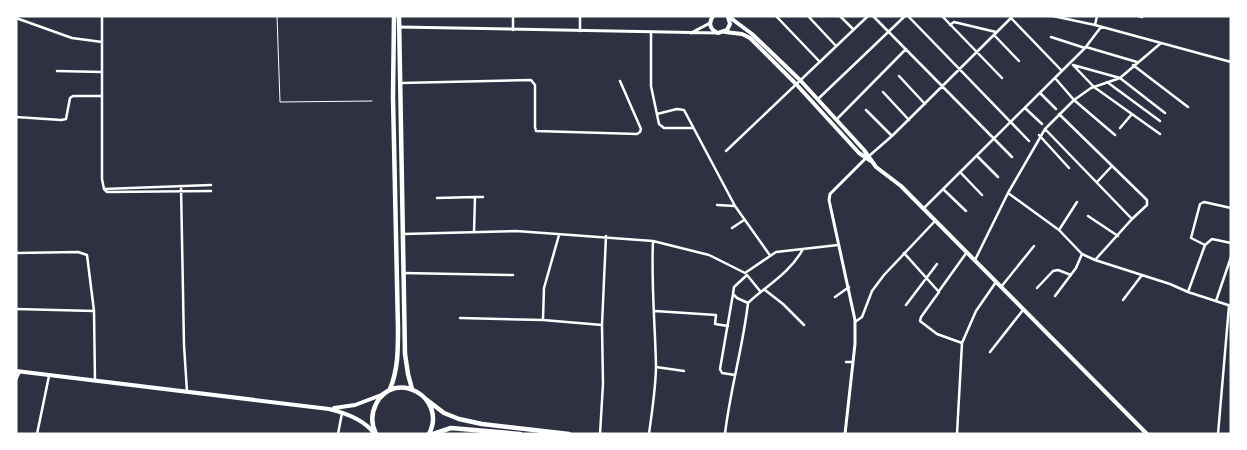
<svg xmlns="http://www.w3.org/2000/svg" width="1247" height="450" viewBox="0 0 1247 450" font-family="'Crimson Pro',serif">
<rect width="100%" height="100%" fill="#2d3142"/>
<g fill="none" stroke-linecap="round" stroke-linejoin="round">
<!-- service -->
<path stroke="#fff" stroke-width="1" d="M277 16 280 102 372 101"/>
<!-- minor -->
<path stroke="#fff" stroke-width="2.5" d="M102 16V179L104 189
M513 16V30
M580 16V31
M776 16 820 62
M808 16 836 46
M840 16 853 29
M873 16 1012 157
M908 16 1029 141
M942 16 1002 78
M1053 16 1095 25 1231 62
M1139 16 1142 17
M16 18 72 38 102 42
M1011 18 1062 71
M950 25 954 22 996 32
M1095 25 1097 16
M651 32V86L659 124 664 128H693
M994 35 1019 61
M1051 37 1085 48
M1086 47 1137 62
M1073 65 1094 87 1160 134
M1073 65 1120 78 1165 113
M1133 65 1188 107
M57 71 102 72
M899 76 925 104
M1055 78 1074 100 1115 135
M1107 82 1160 121
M401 83 531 80 535 85V127L536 131 637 134 640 132 641 129 620 81
M883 92 909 120
M1040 93 1056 109
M818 99 905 16
M1025 108 1042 124
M866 110 892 136
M657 114 677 109 684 110 735 206 769 254
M16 117 61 120 66 119 70 98 73 96H102
M837 119 906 49
M1120 128 1132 114
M1045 129 1132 219
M1039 135 1069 168
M726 151 868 16
M869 156 892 136 1013 16
M977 156 998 177
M960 172 982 195
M1097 182 1111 167
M181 186 184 345 187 392
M104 189 107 192 211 191
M104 189 211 185
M943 189 966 211
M1008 193 1059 230 1082 254 1095 260 1132 219 1147 205V200L1059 114
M475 197H483
M437 198 475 197 474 232
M717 205 735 206
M923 209 1085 48 1101 27
M1088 216 1118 236
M732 228 744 220
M1059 230 1077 202
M403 234 516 231 653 241 709 255 745 273 776 252 838 245
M1205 245 1191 238 1200 204 1204 202 1231 208
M1205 245 1212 239 1231 243
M16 253 78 252 87 255 94 311 95 381
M904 253 939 292 921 317 920 321 937 334 962 343
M975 260 1008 193 1045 129 1074 100 1091 88 1120 78 1161 43
M1095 260 1170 284 1188 292 1231 306
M403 273 513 275
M747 275 734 287 733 294 737 298 748 303
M747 275 760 291
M1001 287 1034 246
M1037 288 1053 271 1058 270 1071 275
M765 290 783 304 804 325
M939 291 967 252
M1188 292 1205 245
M733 294 720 369 722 373 735 375
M1055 296 1076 268 1082 254
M835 297 849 287
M1123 300 1142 275
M1216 301 1231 257
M906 305 937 264
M16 309 94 311
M655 311 716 315 715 324 728 326
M460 318 543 320 602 325
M543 319 544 288 559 235
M855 322 862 317 872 291 884 275 935 221
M990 352 1023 310
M846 362H853
M656 367 684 371
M16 380 20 371
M37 434 49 376
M338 434 342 413
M600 434 603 384 602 325 606 236
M649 434C652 411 656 387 656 365 655 323 651 282 653 241
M725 434C730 390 743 347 748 303 766 286 790 273 803 249
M957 434 962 343 976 311 996 282
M1218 434 1229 306"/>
<!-- tertiary -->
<path stroke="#fff" stroke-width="3" d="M399 27 718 33
M691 33 710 23
M845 434 855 344V320L829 200 830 194 868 156"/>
<!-- secondary -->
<path stroke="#fff" stroke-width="4" d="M713 16C708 23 710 30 718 33L727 30 730 24 728 17
M728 16 752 34 800 80 864 150 876 167 901 186 1147 434
M725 32 742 34 750 38 796 84 859 153 871 161"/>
<!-- primary -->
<path stroke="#fff" stroke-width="4" d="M16 371 329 409C346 413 363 419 374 433
M334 408 355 405 384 394"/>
<!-- trunk -->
<path stroke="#fff" stroke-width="4.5" d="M399 16 405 354 408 374 412 389
M390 389C398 370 398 350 398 329L393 97 394 16
M427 400 444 413 459 419 482 424 569 434
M376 434C371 424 371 414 376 404 394 368 448 397 429 434
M433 434 451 428 520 434"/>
</g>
<!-- border -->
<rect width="1247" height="450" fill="none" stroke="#ffffff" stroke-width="35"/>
</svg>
